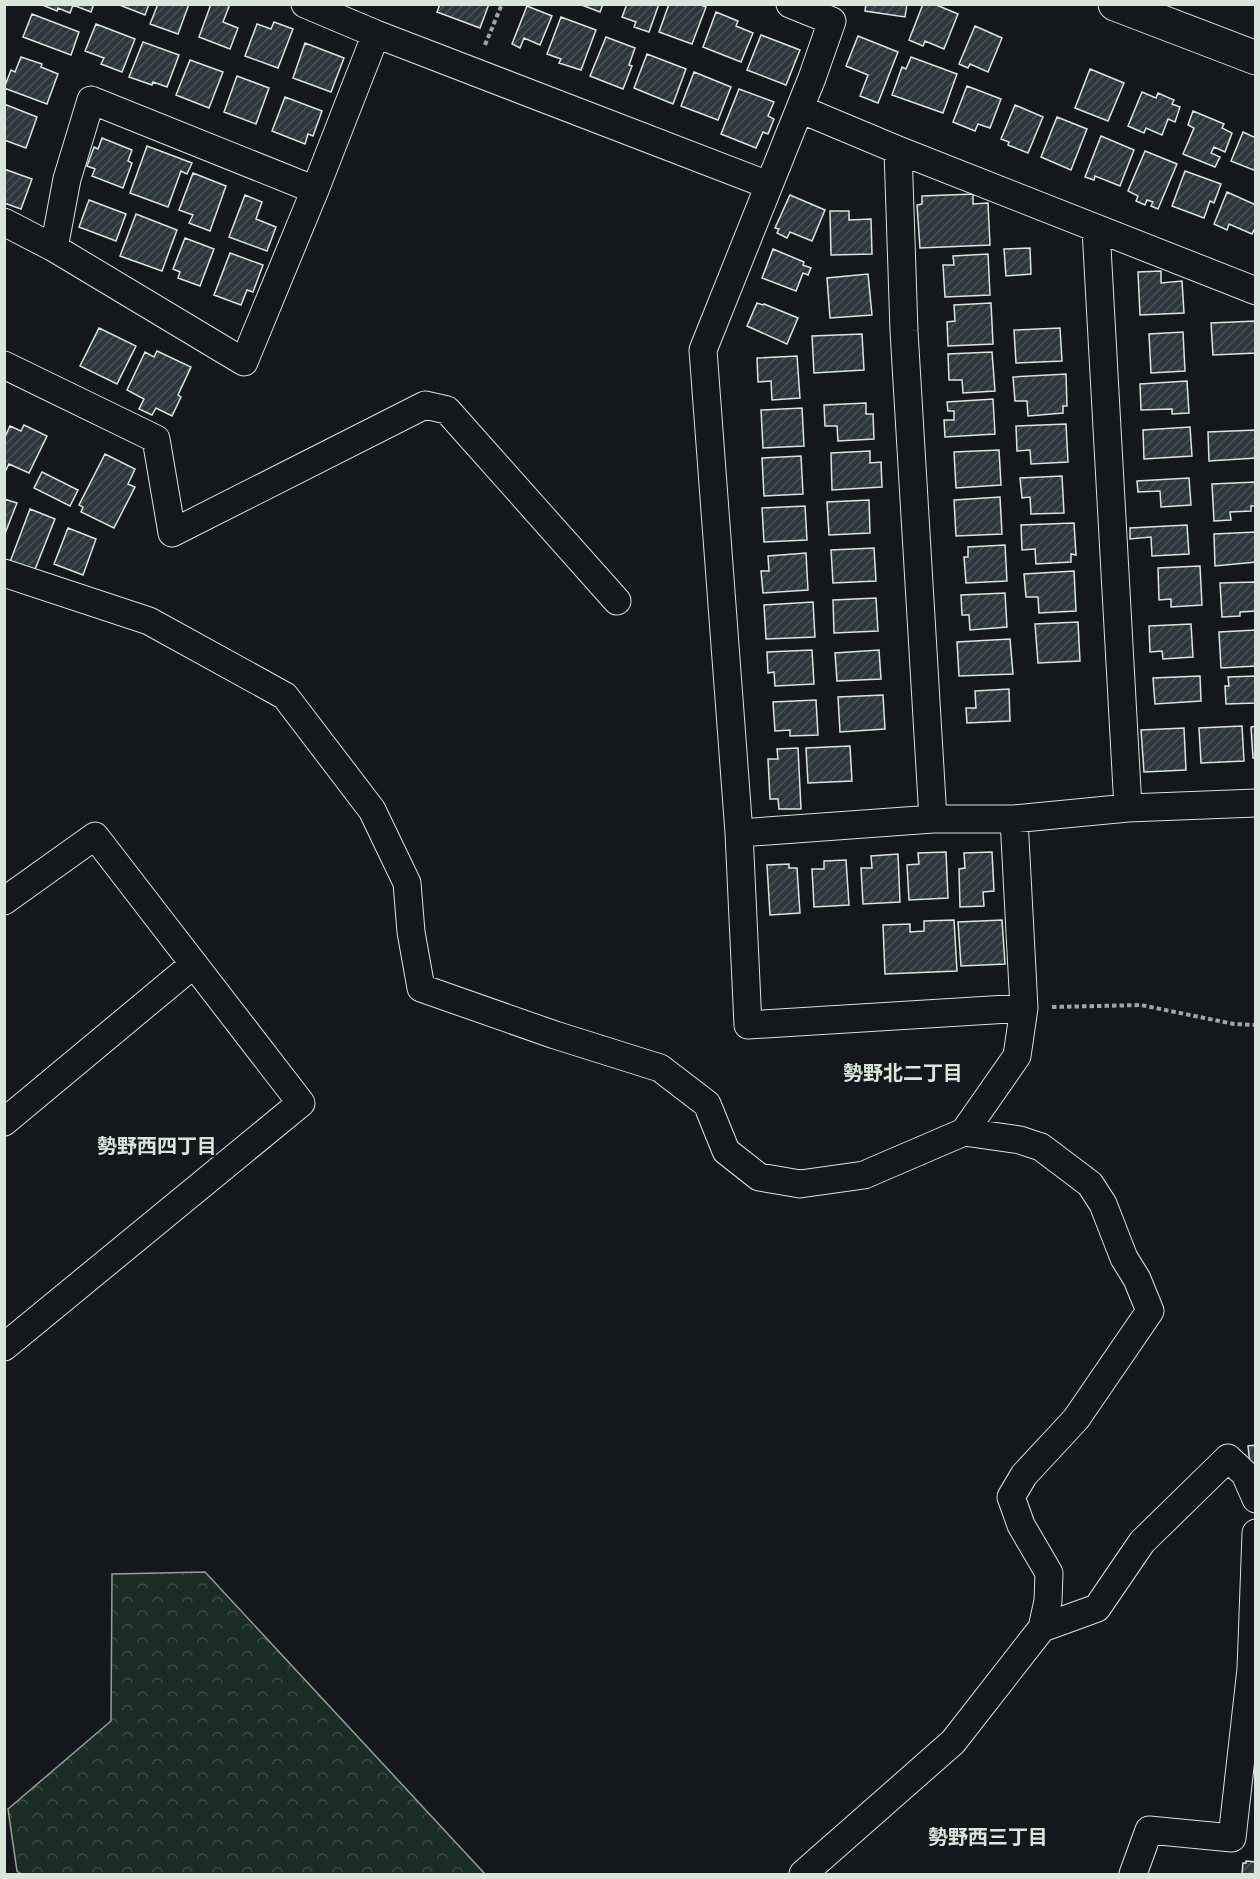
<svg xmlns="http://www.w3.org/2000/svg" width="1260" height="1879" viewBox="0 0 1260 1879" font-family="Arial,'Noto Sans JP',sans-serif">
<defs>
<pattern id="forest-crowns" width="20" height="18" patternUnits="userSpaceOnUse" patternTransform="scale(1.5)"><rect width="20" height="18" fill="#1a2d24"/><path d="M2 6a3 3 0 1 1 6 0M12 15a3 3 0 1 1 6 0" fill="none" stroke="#3b4b43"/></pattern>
<pattern id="building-hatch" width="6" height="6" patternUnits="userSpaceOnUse" patternTransform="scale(1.5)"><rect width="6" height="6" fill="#2c363c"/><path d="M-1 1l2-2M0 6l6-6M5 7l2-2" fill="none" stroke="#4a5358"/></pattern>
</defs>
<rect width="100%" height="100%" fill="#14181c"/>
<!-- forest -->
<path fill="url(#forest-crowns)" stroke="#939e99" stroke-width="1.5" d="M205 1572 485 1874H21L17 1871 8 1809 111 1721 112 1574Z"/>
<!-- building -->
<path fill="url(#building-hatch)" stroke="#d8e6dc" stroke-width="1.5" d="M40 4H94L91 12 73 5 70 13 58 8 57 11Z
M117 4H149L145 15Z
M158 4H189L178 34 150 24Z
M211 4H230L223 22 238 28 230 49 199 37Z
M440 4H489L480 28 437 12Z
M579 4H603L600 12Z
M627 4H659L649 32 634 27 636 22 622 17Z
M669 4H698L706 7 692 44 659 32Z
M866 4H907L905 17 865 11Z
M923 4H934L958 14 944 49 925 41 923 46 909 40Z
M527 6 552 16 540 45 524 38 520 48 512 44Z
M716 12 738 21 736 26 753 33 741 62 703 47Z
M32 14 79 32 71 55 23 37Z
M561 17 596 30 581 70 559 63 561 59 547 54Z
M274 22 293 29 278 68 245 56 257 24 271 29Z
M96 24 135 39 122 72 101 64 104 58 85 51Z
M975 26 1002 38 988 72 970 64 968 68 959 64Z
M761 35 800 50 786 85 747 70Z
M858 36 898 52 878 103 860 96 868 75 846 66Z
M606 37 635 48 629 65 632 66 623 89 590 76Z
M143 42 179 55 167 87 153 82 152 85 129 77Z
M305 43 344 58 331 92 293 78Z
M647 54 686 69 673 104 634 88Z
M21 57 42 64 41 67 58 74 47 104 4 88 11 70 15 72Z
M911 57 957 74 943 113 892 95 902 67 906 69Z
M190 60 223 72 209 108 176 95Z
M1090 69 1124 83 1108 121 1075 108Z
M694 72 731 87 718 120 681 106Z
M237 76 269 88 256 124 224 112Z
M967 86 1001 99 990 128 978 124 975 131 953 122Z
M739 89 774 102 768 116 774 119 768 134 763 132 756 148 721 134Z
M1142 92 1156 98 1158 93 1174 100 1172 104 1180 107 1175 122 1168 119 1162 135 1146 128 1144 133 1128 126Z
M285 97 322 111 313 136 308 134 305 144 272 131Z
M4 104 37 117 26 148 4 140Z
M1015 105 1043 117 1028 153 1008 145 1009 142 1001 139Z
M1193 111 1224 124 1222 128 1232 133 1225 152 1214 147 1211 153 1220 157 1215 167 1183 154 1194 128 1188 125Z
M1057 117 1087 129 1071 170 1041 157Z
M1243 132 1256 138V171L1231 161Z
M1101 136 1134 150 1120 186 1095 176 1094 180 1085 177Z
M102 138 132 150 128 161 132 163 123 188 92 176 95 169 87 166 94 147 98 149Z
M147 146 192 163 187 174 181 171 168 207 130 193Z
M1145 151 1177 164 1158 209 1151 206 1153 202 1147 200 1145 205 1136 201 1138 196 1128 191Z
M4 169 32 179 21 209 4 203Z
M1185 171 1221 184 1214 203 1210 201 1204 218 1172 206Z
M193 173 226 186 210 231 189 223 193 215 179 210Z
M1227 192 1256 205V226L1252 234 1229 224 1227 230 1214 224Z
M973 194V204L988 203 990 245 920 248 917 205 922 204V196Z
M245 195 262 202 256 219 276 227 267 251 229 237Z
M790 195 825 210 812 241 790 232 787 238 777 233 779 229 775 228Z
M89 200 126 214 116 241 79 227Z
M830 211H849V220L871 219 872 254 831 255Z
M136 214 177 230 162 271 120 256Z
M185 238 214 249 200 286 178 278 180 272 173 269Z
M1030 248 1031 274 1006 276 1004 249Z
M773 249 804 262 803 265 811 268 808 275 803 273 796 291 762 278Z
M230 253 263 265 253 292 247 290 241 305 214 295Z
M988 254 990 295 945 297 943 265H954L953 256Z
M1161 271V283L1182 281 1184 313 1140 315 1138 272Z
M868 274 872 315 830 318 827 278Z
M757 303 763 305 764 304 798 318 787 344 747 326Z
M991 303 993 344 948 346 947 322 955 321 954 305Z
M1256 321V353L1213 355 1211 323Z
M99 328 136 346 117 384 80 366Z
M1060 328 1062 361 1016 363 1014 330Z
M1183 332 1185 371 1151 373 1149 334Z
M862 334 864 370 814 373 812 336Z
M157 351 191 367 178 395 181 397 172 416 156 408 152 415 139 409 144 399 127 390 145 352 154 357Z
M992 352 995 391 963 393 962 380H949L948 354Z
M797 356 800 398 772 400 771 381 758 382 757 358Z
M1066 374 1067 406H1063V413L1028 416 1027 401H1015L1013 377Z
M1187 381 1189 413 1172 414V409L1141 410 1140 384Z
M993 399 995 434 945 437 944 420H954V411H948L947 402Z
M866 403V414H873L874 439 838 441 837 426H825L824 405Z
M802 408 804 446 763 448 761 410Z
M1066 424 1068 462 1031 464 1030 450 1017 451 1016 426Z
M24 425 47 436 29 473 9 464 4 474V439L10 426 21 431Z
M1190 427 1192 456 1144 459 1143 430Z
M1256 430V458L1209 461 1208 432Z
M999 450 1001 485 956 488 954 452Z
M870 451V463L881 462 882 487 832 490 831 453Z
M105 454 135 469 128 484 135 487 114 528 81 512 83 507 79 505Z
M801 456 803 494 764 496 762 458Z
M42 472 78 490 70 506 34 488Z
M1062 476 1064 513 1031 514 1030 497 1022 498 1020 478Z
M1189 478 1191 505 1161 507 1160 491 1138 492 1137 481Z
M1256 482V506H1251V511L1230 512 1231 520 1214 521 1212 484Z
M1000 497 1002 534 956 536 954 500Z
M4 499 17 503 4 536Z
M869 500 870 533 829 535 827 502Z
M805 506 807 540 764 542 762 508Z
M30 509 55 519 34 572 10 562Z
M1074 523 1076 555 1071 554V562L1036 564 1035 549 1022 550 1021 525Z
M1187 525 1189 554 1152 556 1151 537 1130 539V528Z
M68 528 96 539 83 575 54 564Z
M1256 532V562L1215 566 1214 534Z
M1005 545 1007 581 966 583 964 557H968V547Z
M874 548 876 581 833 583 831 550Z
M806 553 808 590 763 593 761 571H769L768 556Z
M1200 566 1202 605 1171 607V599L1159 600 1158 568Z
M1074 571 1076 611 1039 613 1038 597H1026L1024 574Z
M1256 582V611L1240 612V616L1222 617 1220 583Z
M1005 593 1007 627 970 630 969 615H962L961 595Z
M876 598 878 631 834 633 833 600Z
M813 602 815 637 766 639 764 605Z
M1078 622 1080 661 1038 663 1035 624Z
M1191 624 1193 657 1163 659 1162 651 1150 652 1149 626Z
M1256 630V666L1221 668 1219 632Z
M1010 639 1013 674 959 676 957 642Z
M812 650 814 684 775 686 774 672 768 673 767 652Z
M879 650 881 679 837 681 835 653Z
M1200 676 1201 701 1155 704 1153 678Z
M1256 676V703L1226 704 1225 686H1229L1228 677Z
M1009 689 1010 721 967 723 966 708H976L975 691Z
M883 695 885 729 840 732 838 697Z
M816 700 818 735 790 736V730L775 731 773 702Z
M1242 726 1244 761 1201 763 1199 728Z
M1256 726V758H1253L1251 727Z
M1184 728 1186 770 1144 772 1141 730Z
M850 746 852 781 808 783 806 748Z
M798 748 801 809H779L778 799H770L768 759H778L777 749Z
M946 852 948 898 909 900 907 865 919 864 918 853Z
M992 852 994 891 983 892 984 906 960 907 959 869 965 868 964 853Z
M898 854 900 902 863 904 861 868H872L871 856Z
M846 860 849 905 814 907 812 869H824V861Z
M789 864V868H797L800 913 770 915 767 865Z
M954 920 957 971 885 974 883 925 910 924V932L924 931V921Z
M1002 920 1005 964 961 966 958 922Z
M1256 1445V1464H1250L1248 1446Z
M1246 1861 1256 1862V1874H1242L1243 1863H1246Z"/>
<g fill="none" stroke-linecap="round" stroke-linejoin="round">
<!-- street casing -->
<g stroke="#d8e6dc" stroke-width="29">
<path id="street" d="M305 4 376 34 768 185
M790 4 832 21 812 78 703 350 739 833 748 1025 1024 1008
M800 109 898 150 1256 291
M898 150 904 331 933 819
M4 222 54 248 244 362 315 190 376 34
M1096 229 1128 808
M54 248 67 179 91 100 315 190
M4 365 156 439 172 533 425 405 447 410 617 601
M4 573 149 621 285 696 372 810 407 883 411 932 421 988 555 1035 660 1068 707 1104 726 1151 759 1177 800 1184 864 1175 964 1132 1017 1056 1024 1008 1014 819
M739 833 933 819H1014L1128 808 1256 803
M4 901 95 836 301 1103 4 1347
M4 1122 194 964
M964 1132 1020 1140 1041 1147 1090 1184 1103 1204 1124 1258 1137 1279 1150 1311 1076 1419 1024 1475 1011 1497 1021 1525 1049 1573 1048 1601 1042 1628
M803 1874 953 1742 1042 1628 1097 1608 1142 1542 1228 1458 1245 1474 1256 1499
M1133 1874 1149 1830 1232 1838 1251 1669 1256 1533"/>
</g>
<!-- secondary casing -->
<g stroke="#d8e6dc" stroke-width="35">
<path id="secondary" d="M1115 4 1256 58"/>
</g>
<!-- path -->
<path stroke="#9da8a2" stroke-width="4" stroke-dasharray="4.5 3" stroke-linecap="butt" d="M485 45 502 4
M1052 1007 1141 1005 1234 1024 1256 1025"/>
<!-- street -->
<use href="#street" stroke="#14181c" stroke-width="27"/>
<!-- secondary -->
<use href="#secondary" stroke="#14181c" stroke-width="33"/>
</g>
<g text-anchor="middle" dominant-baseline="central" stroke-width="4.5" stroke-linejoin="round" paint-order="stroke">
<!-- neighbourhood labels -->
<g font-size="20" font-weight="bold" fill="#d8e6dc" stroke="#14181c">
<text x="903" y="1073">勢野北二丁目</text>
<text x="157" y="1146">勢野西四丁目</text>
<text x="988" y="1837">勢野西三丁目</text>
</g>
</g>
<!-- border -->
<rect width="1260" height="1879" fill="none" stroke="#d8e6dc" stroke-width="12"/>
</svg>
